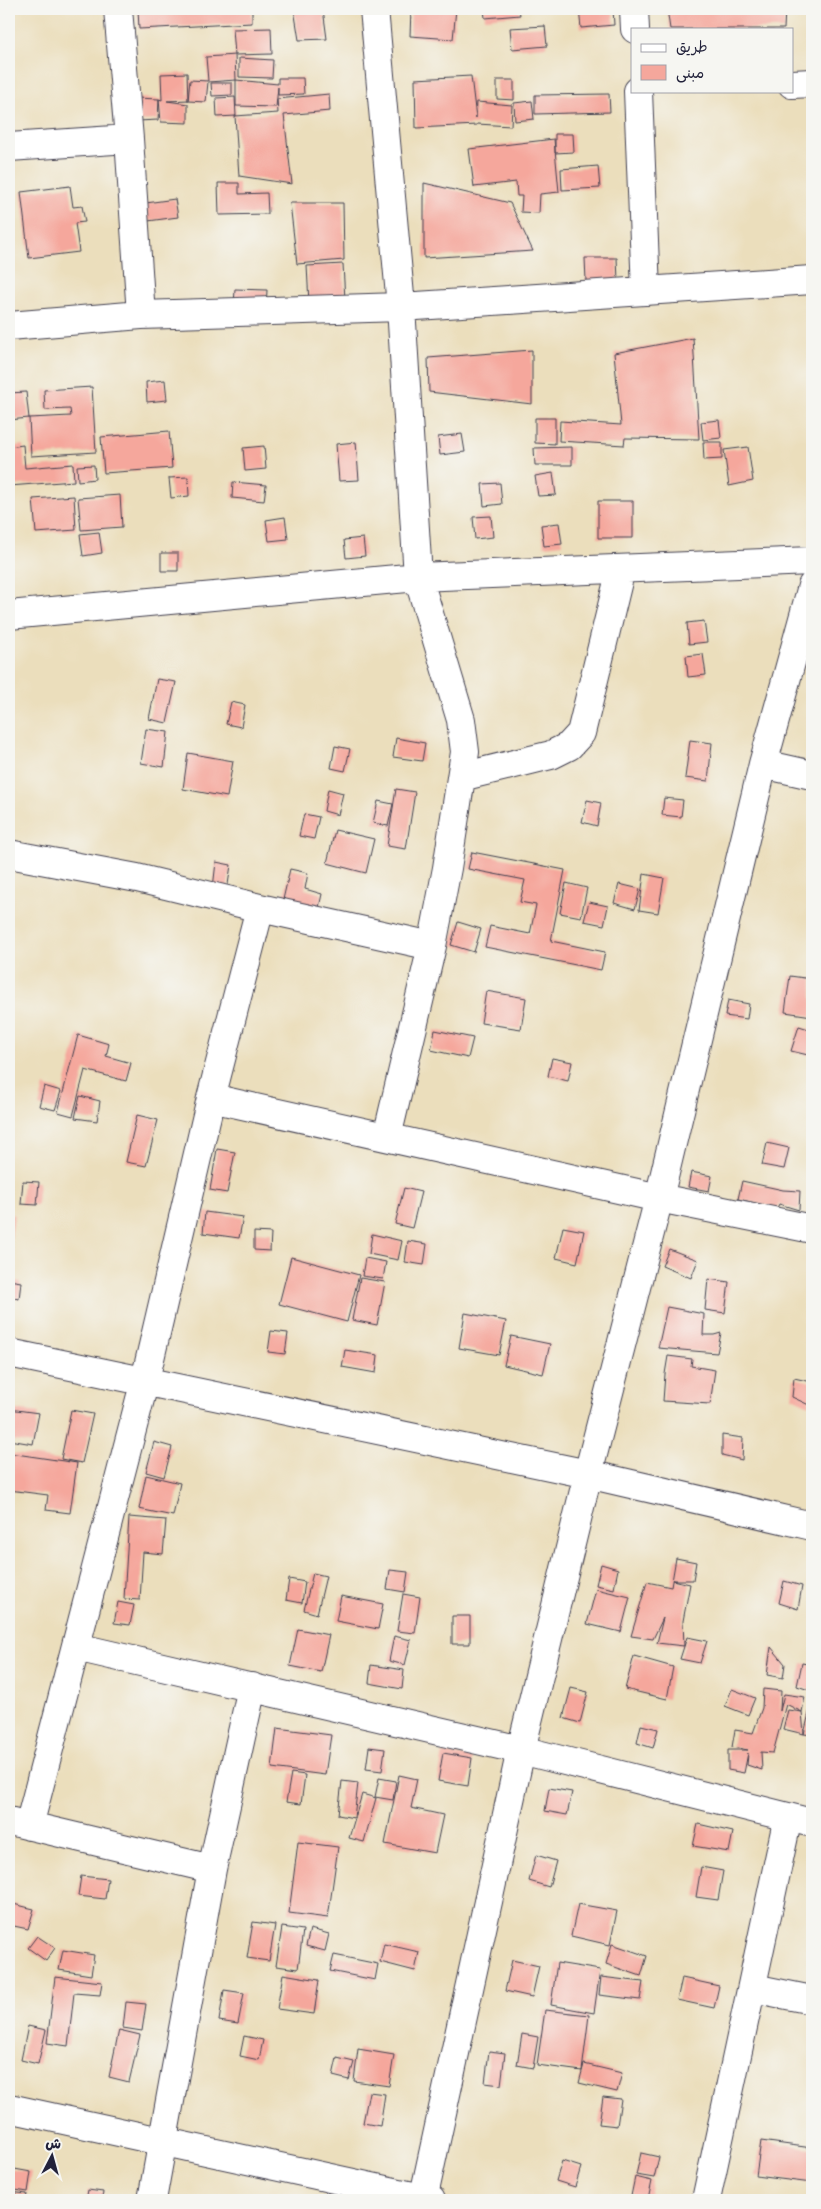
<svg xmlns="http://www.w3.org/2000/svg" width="821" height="2209" viewBox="0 0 821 2209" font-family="'Indie Flower','Playpen Sans Arabic',sans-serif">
<rect width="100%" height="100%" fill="#f6f6f2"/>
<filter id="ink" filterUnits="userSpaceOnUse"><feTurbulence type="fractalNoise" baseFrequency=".02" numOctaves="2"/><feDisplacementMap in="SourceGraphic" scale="10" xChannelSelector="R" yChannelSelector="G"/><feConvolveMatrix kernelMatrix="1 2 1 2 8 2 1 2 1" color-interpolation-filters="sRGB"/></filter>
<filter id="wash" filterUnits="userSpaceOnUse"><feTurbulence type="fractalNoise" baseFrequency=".0096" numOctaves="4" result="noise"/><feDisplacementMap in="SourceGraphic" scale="20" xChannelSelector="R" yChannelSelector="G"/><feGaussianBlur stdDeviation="1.12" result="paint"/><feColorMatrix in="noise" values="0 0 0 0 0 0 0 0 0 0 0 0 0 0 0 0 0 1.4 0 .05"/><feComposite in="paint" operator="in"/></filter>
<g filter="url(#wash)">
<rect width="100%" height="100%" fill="#ebdebc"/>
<g id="blocks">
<!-- building -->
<path fill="#f5a79c" d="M138 9H252V23L139 29Z
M294 9H323L327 39 299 40Z
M411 9H456L453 39 410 36Z
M484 9H519L520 15 485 18Z
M579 9H613L614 25 581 28Z
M667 9H785L784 29H670Z
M545 26 547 46 512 49 510 28Z
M271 28 272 54 235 55 233 29Z
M235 55 236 80 208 82 206 102 188 101 190 80 208 81 206 57Z
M239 58 273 60 272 78 239 77Z
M187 73 188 100 167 101 188 104V123L161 122 159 99 158 120 138 121 136 98 159 99 162 100 161 74Z
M471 76 476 118 477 102 512 105 511 126 477 124V125L416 128 415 79Z
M278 78H303L304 94 278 95V87L276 107 236 106V80L278 84Z
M497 80H514V100L497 99Z
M211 83H232V95L212 96Z
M329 94 330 111 284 115 292 184 239 176 235 116 278 113 277 99Z
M609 94 610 112 535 114V95Z
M235 97 236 116 217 117 216 98Z
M532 101 534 119 515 121 514 103Z
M555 134H573L574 152 555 153Z
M554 139 559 192 540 194 539 213 521 212 522 196H517L516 182 474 187 469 149Z
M598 166 600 188 562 190 561 169Z
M218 183H239V194L267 193 268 214 219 215Z
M424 183 510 203 533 251 424 258Z
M70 186 73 207 82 206 85 222 75 223 79 252 29 258 21 192Z
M175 199 178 217 148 221 146 203Z
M290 203H343L344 260 297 264Z
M585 258H617L618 280 586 281Z
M343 264 345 300 309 303 307 266Z
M235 289 267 290 266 308 234 306Z
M693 338 699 439 625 438 624 445 559 441 560 421 621 425 614 353Z
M532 350V404L429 392 428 358Z
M165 380 167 400 147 402 146 382Z
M92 387 96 452 31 456 29 418 71 416 70 409 45 410 44 390Z
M26 392 29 418 9 420V393Z
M535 418H555V444L535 443Z
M719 420 721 438 703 440 701 422Z
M169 431 172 468 104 473 101 437Z
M462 434 465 452 440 455 438 437Z
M356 442 359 480 339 481 336 444Z
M703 442H722V459L704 460Z
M23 445 25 468 73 464 74 481 9 486V447Z
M264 446 266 469 245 471 243 448Z
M572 447V465H535L534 448Z
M748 447 753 481 729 486 724 450Z
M94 465 95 479 78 481 77 466Z
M553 473 556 495 538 496 535 476Z
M188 477 189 496 171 498 169 478Z
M233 482 266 485 264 501 232 498Z
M500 483 502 504 484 506 482 484Z
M120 495 122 527 81 530 78 498Z
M74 496 76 530 36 533 33 499Z
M598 501H633V538H598Z
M491 516 493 537 475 539 473 517Z
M285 517 288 539 269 541 266 520Z
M559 523 562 544 544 546 541 525Z
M99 532 102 553 83 556 80 534Z
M363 538 365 556 346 558 344 540Z
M161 553H178V571H161Z
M704 621 707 642 689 644 687 623Z
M703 654 706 675 688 677 686 656Z
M157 679 176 682 167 723 149 719Z
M231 702 245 705 241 727 226 724Z
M146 729 168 732 164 767 141 763Z
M396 738 425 743 422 761 393 757Z
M690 740 712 743 708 781 685 778Z
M335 746 350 749 345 771 331 768Z
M188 753 233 761 227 797 183 789Z
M328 789 343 793 338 815 324 811Z
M396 789 415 792 406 849 387 846Z
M664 798 683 800 681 817 662 815Z
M587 800 601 803 597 826 582 822Z
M378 801 393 804 388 826 373 823Z
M304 814 319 817 314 839 299 836Z
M335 830 374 839 366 873 327 863Z
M472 852 565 870 551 941 605 952 601 970 485 947 490 926 530 934 536 905 520 902 525 880 468 869Z
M216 862 231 865 227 891 213 888Z
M290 869 308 873 305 889 322 894 318 912 282 904Z
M644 874 664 878 658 913 639 910Z
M566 883 587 888 581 917 560 913Z
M619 884 640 889 635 909 614 903Z
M589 902 608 906 604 925 584 921Z
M458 922 481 929 474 952 451 945Z
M790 976 812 979V1016L785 1012Z
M486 991 526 998 521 1029 481 1023Z
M728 1000 749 1004 747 1019 725 1016Z
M799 1026 812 1030V1041L808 1055 791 1051Z
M435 1030 473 1038 468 1058 431 1050Z
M78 1035 109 1044 106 1056 131 1063 126 1081 85 1070 73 1116 58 1112Z
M552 1058 572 1062 568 1081 548 1076Z
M44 1086 61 1091 55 1110 39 1106Z
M80 1096 100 1101 97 1121 75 1118Z
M137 1115 158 1120 146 1166 126 1162Z
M767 1143 789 1148 784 1169 762 1165Z
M217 1149 235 1152 227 1193 210 1190Z
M691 1172 712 1176 709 1191 688 1187Z
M23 1181 39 1182 37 1205 21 1204Z
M742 1181 783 1190 800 1191 799 1210 779 1204 777 1208 738 1199Z
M404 1188 421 1192 412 1228 395 1224Z
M205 1212 243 1217 239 1238 203 1233Z
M9 1214 14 1215 10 1246 9 1245Z
M563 1227 584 1231 577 1263 556 1258Z
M254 1232 271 1233 270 1251 254 1250Z
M372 1234 402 1241 398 1260 369 1254Z
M408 1241 427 1244 424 1265 405 1262Z
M669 1249 698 1260 691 1278 662 1266Z
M291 1257 359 1275 347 1322 279 1304Z
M365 1258 386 1262 383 1279 362 1276Z
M360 1278 385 1282 377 1325 352 1320Z
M708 1279 729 1282 725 1313 705 1310Z
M9 1280 21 1282 19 1299 9 1297Z
M667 1307 704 1314 703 1335H714L721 1333 717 1353 658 1348Z
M465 1313 506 1321 499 1355 459 1348Z
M271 1331 288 1333 285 1354 268 1352Z
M511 1336 550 1344 543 1374 504 1365Z
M345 1350 378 1355 376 1373 342 1367Z
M668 1356 692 1359 691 1366 715 1370 710 1404 663 1401 665 1374Z
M794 1378 812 1382 809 1405 792 1397Z
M9 1409 39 1413 33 1444 9 1440Z
M71 1410 93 1414 82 1463 61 1459Z
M722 1435 743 1438 742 1460 722 1455Z
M154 1442 172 1447 164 1477 146 1472Z
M9 1453 77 1463 70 1513 46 1510 48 1495 9 1490Z
M146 1475 180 1483 173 1516 139 1509Z
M129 1517 166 1520 163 1554 143 1552 140 1600 124 1599Z
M676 1558 696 1562 693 1580H672L690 1584 683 1621 684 1646 657 1643 663 1618 653 1639 631 1636 647 1582 671 1587Z
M601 1564 618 1569 614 1589 596 1585Z
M390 1570 408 1572 405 1592 387 1589Z
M313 1573 326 1576 317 1614 304 1610Z
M289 1579 305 1582 302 1603 286 1600Z
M784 1581 802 1586 798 1609 779 1603Z
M596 1589 630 1597 621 1632 587 1624Z
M403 1594 420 1597 415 1633 397 1631Z
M341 1596 383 1604 378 1629 336 1621Z
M118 1602 134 1605 130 1625 114 1623Z
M452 1616H470V1644H452Z
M298 1629 329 1635 321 1672 290 1666Z
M394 1636 411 1640 405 1665 389 1661Z
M687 1637 707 1641 700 1663 680 1659Z
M771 1647 785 1664 783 1678 767 1675Z
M634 1656 673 1667 667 1699 625 1689Z
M802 1663 812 1665V1691L797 1686Z
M371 1665 404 1670 402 1689 369 1683Z
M571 1688 588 1692 580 1723 563 1718Z
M732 1689 755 1698 748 1715 725 1706Z
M763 1689 781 1691 780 1711 784 1694 805 1697 802 1712 804 1734 812 1701V1735L804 1734 783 1729 788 1710 802 1712 786 1704 773 1753 761 1752 762 1770 747 1765 748 1753 744 1773 728 1770V1750H748L732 1747 735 1730 753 1733 762 1708Z
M641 1725 658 1729 653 1748 637 1743Z
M277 1728 331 1735 325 1775 272 1768Z
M369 1747 385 1749 382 1771 366 1769Z
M443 1753 472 1758 468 1786 438 1781Z
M291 1773 305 1775 301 1804 286 1802Z
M399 1775 417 1779 411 1808 443 1815 435 1853 385 1844Z
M379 1778 396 1781 393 1800 375 1797Z
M342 1781 358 1783 354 1818 338 1815Z
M549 1788 572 1792 567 1815 545 1811Z
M362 1794 376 1798 364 1842 349 1838Z
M698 1824 733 1832 729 1852 693 1846Z
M298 1842 338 1847 328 1918 289 1913Z
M536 1855 556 1861 549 1887 529 1881Z
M701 1867 723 1871 718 1900 696 1897Z
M81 1876 108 1879 105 1899 78 1896Z
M9 1903 34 1909 28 1929 9 1925Z
M578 1904 617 1911 610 1945 571 1936Z
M253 1922 275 1925 269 1961 247 1958Z
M282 1927 303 1930 298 1969 276 1966Z
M310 1929 329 1934 325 1951 306 1946Z
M37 1936 55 1948 46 1961 28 1948Z
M384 1944 419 1952 415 1971 380 1962Z
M612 1944 647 1956 641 1976 606 1964Z
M63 1950 94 1955 91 1975 59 1970Z
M334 1955 378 1964 375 1980 330 1971Z
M512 1960 539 1966 532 1997 505 1991Z
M557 1963 600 1970 594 2013 551 2005Z
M283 1974 319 1980 314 2014 277 2009Z
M55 1977 102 1982 100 1995 74 1993 68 2046 47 2043Z
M601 1977 643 1982 640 2000 599 1995Z
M682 1978 719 1986 714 2008 677 2000Z
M224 1990 244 1993 238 2024 219 2021Z
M126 2002 146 2004 142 2031 123 2028Z
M545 2010 589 2015 582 2071 537 2065Z
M28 2026 46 2030 38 2064 21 2060Z
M119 2030 140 2035 129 2082 109 2077Z
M522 2034 538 2037 533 2068 517 2065Z
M244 2036 263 2040 259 2060 240 2056Z
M358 2049 394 2055 389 2086 354 2081Z
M489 2051 505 2053 501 2085 485 2083Z
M337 2058 354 2062 349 2080 333 2076Z
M584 2064 622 2073 617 2092 579 2083Z
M369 2092 385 2094 380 2126 363 2123Z
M603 2097 621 2099 617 2126 599 2124Z
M761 2141 812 2148V2183L756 2176Z
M641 2153 659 2157 654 2178 636 2175Z
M562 2161 581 2167 575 2187 556 2181Z
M9 2168 31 2172 28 2192 9 2189Z
M635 2177 652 2181 648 2200 631 2196Z
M88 2190 103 2192 102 2200H86Z
M10 2192 27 2194 26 2200H9Z"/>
</g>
</g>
<g filter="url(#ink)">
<use href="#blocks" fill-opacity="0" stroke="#403e4e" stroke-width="1"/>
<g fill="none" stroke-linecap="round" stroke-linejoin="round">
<!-- minor casing -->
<g stroke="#403e4e" stroke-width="30">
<path id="minor" d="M118 9 129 139 141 315
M374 9 401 307 418 577 461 720 465 752 447 868 432 946 387 1137
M634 9 635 29
M792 84 812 83
M638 91 646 291
M9 147 129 139
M9 326 141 315 401 307 812 280
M9 615 418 577 812 561
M763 764 812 775
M461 777 551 755 569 746 581 733 621 569
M9 854 137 878 260 908 432 946
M211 1098 659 1198 812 1229
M9 1353 588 1474 812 1526
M76 1647 521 1750 812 1823
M9 1821 212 1869
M29 1826 145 1380 211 1098 260 908
M753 1988 812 2000
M9 2108 431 2200
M152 2200 212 1869 252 1687
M423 2200 521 1750 588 1474 659 1198 763 764 812 586
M706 2200 788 1817"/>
</g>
<!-- minor -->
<use href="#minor" stroke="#fff" stroke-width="28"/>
</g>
</g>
<!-- margin -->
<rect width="821" height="2209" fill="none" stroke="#f6f6f2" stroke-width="30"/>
<!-- legend -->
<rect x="631" y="28" width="162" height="65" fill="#f6f6f2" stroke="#a1a1a9"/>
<rect x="641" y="44" width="25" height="8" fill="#ffffff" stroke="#a1a1a9"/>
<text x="676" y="52" font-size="15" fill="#22223b">طريق</text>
<rect x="641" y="65" width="25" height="15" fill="#f5a79c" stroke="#a1a1a9"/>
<text x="676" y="78" font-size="15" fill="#22223b">مبنى</text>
<!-- north arrow -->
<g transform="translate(52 2156) rotate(6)" stroke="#f6f6f2" stroke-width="4" paint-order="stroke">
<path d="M0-4L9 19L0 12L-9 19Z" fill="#22223b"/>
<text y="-8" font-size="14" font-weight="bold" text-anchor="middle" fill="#22223b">ش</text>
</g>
</svg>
